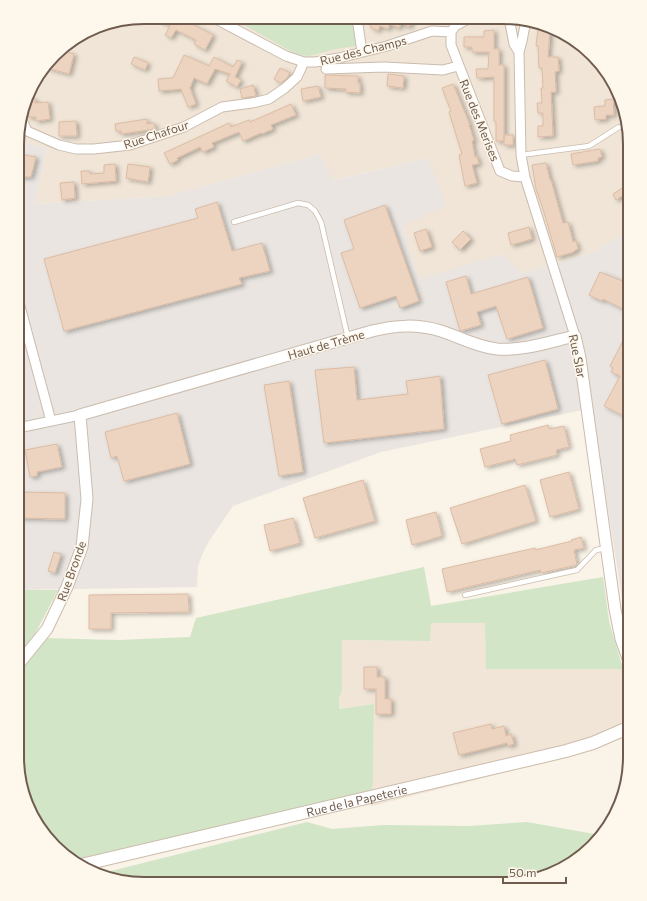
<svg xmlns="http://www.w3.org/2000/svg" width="647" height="901" viewBox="0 0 647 901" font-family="Commissioner,sans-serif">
<defs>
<filter id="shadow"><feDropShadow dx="3" dy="2" stdDeviation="2" flood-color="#0004"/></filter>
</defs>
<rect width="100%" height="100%" fill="#faf3e7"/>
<!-- residential -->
<path fill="#f0e5d6" d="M144 17 520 18 580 43 617 88 630 144V229L595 252 522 273 502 254 419 280 403 226 428 158 333 180 320 154 168 196 35 204 47 148 18 141V127L34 81 60 48 103 24Z
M431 623H485L486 669H623L630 667V734L575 755 372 806 370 792 373 785 374 704 341 709 339 698 342 689V640L430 641Z"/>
<!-- industrial -->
<path fill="#eae5e0" d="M18 141 47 148 35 204 168 196 320 154 334 180 428 158 446 205 403 226 419 279 502 254 522 273 595 252 630 229V649L592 408 381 452 233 506 209 541 202 555 198 566 197 587 17 590Z"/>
<!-- green -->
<path fill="#d2e5c7" d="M230 17 353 18 357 42 356 46 335 49 309 56 296 54Z
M424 567 431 606 603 577 609 621 623 669H486L485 623H431L430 641 342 640V690L339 698 340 709 374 704 373 785 370 792 208 831 72 861 30 813 17 757V673L42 638 119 640 190 637 196 618Z
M17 590H58L26 651 17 661Z
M307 822 332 829 383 825 469 826 527 822 600 835 559 871 503 884 127 883 110 877 111 871Z"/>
<!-- building -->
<path fill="#ecd4c1" stroke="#dcbca4" filter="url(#shadow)" d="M153 17H179L213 35 205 50 194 44 196 40 176 30 171 38 165 35 170 26Z
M374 18H413L409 27 401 23 399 28 390 24 388 29 380 26 378 31 370 27Z
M538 29 550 31 548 57H558L559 71 555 72 556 92H551L553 136 538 137V126H543V113H538L537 103H542L541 88H543L542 68H539L538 46H536Z
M494 30V49H499V65H504V141H496V122L494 121V77L477 78 476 69H488L489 52H472V47H464V37H484V31Z
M59 50 74 54 69 74 47 68 48 63Z
M184 55 209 66 214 57 233 67 237 60 242 62 235 77 241 80 237 87 226 81 230 74 215 69 207 84 194 78 190 88 196 104 188 107 181 89 159 91 158 79 173 78Z
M134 57 148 63 145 70 131 64Z
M280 68 290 73 287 78 281 83 274 79Z
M388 74 404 76 403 88 387 86Z
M325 75 358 76V83H360V93L345 92 346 89 325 88Z
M453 84 470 125H469L474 140 472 141 475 157 477 156 479 164 472 165 477 183 465 186 459 155 462 154 449 112 451 111 442 88Z
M253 85 256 96 242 98 240 89Z
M318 86 321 97 303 101 301 89Z
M35 98V103L48 102 50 119 36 121V117H28L27 100 28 99Z
M613 99 614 115H606V119L595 120 594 107 605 106V100Z
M291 104 296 115 271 125 273 129 262 134 261 133 243 141 239 132 212 143 214 147 203 152 200 147 177 158 178 160 170 164 164 153 229 123 231 127 249 120 250 122Z
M147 119V124L154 123 155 129 121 134V131H116L115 124Z
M76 121 77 136H59V122Z
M504 135H513V145H504Z
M600 149 602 157 598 158V161L573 165 571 154Z
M18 154 36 157 31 177H18Z
M546 163 550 180H551L563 223 568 222 573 242 576 241 578 249 574 251V252L557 257 543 209 536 189 532 165Z
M115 164 116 181 82 184 81 171H89L90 174 104 173V165Z
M128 164 150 167 148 182 126 178Z
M74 182 75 198 62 200 60 183Z
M630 183V191L616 200 613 194Z
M217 202 232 251 262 243 270 271 239 278 242 284 64 331 44 259 198 218 195 209Z
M385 205 419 301 400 308 396 296 360 308 341 253 354 249 344 220Z
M529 227 532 239 511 245 508 233Z
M426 229 432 247 420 251 414 233Z
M463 231 471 239 460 250 452 242Z
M600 272 630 284V305L627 311 603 299 602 301 589 295Z
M466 276 471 294 528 277 543 328 507 339 496 306 477 312 481 325 460 331 446 282Z
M630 327V419L604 406 620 376 611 372 613 368 610 366Z
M545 360 558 409 502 424 488 375Z
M354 367 357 400 408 394 406 381 440 376 444 429 324 443 315 370Z
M289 381 303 472 279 476 264 385Z
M177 413 190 464 124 481 117 456 111 458 105 432Z
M548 425 549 429 564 426 569 447 556 450 557 455 517 465 515 459 485 467 480 449 511 441 510 435Z
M57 444 62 467 37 472V476L30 477 25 450Z
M569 472 579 509 550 517 540 480Z
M363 480 375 521 315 538 303 498Z
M525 485 536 521 462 544 450 508Z
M20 492 65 493V519L19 518Z
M436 512 442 536 412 545 406 520Z
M293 518 300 543 270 551 264 525Z
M581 537 584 548 574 550 577 565 541 573 540 570 447 592 442 569 535 548V550L572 541 571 540Z
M54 552 61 554 55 573 48 571Z
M188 594 189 612 111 613V629H89V595Z
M364 667H377V677H385V699H391V714H376V689H364Z
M491 724 492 729 504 726 506 736 511 734 514 744 508 746 507 743 459 755 453 733Z"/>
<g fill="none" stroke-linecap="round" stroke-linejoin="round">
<!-- service casing -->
<g stroke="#cabcae" stroke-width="6">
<path id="service" d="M521 155 589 146 619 127
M234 222 298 203 308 205 315 211 321 222 348 338
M465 595 577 570 596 550 607 548"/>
</g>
<!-- minor casing -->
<g stroke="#cabcae" stroke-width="11">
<path id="minor" d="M212 17 286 56 304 62H315L339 58 387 46 432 31 451 32
M357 18 362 52
M470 18 455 26 451 32V45L500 171 512 176 525 177
M509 18 514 44 519 52
M526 20 522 41 519 52 521 155 525 177 575 336
M326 69 384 67 443 70 458 66
M21 118 27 131 59 145 76 149H94L130 145 184 127 222 107 252 103 269 99 285 88 297 77 304 62
M18 299 51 421
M18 428 80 415"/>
</g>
<!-- tertiary casing -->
<g stroke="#cabcae" stroke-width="13">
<path id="tertiary" d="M17 666 47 629 67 587 82 547 87 499 80 415 372 331C397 325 417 324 441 331 460 337 477 347 497 349 523 351 549 342 575 336L580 358 615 609 621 639 630 664"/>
</g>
<!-- secondary casing -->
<g stroke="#ccbcac" stroke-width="14">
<g id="secondary">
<path id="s1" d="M81 865 566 751 593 743 630 727"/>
</g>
</g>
<!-- service -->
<use href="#service" stroke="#fff" stroke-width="4.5"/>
<!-- minor -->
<use href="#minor" stroke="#fff" stroke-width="9"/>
<!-- tertiary -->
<use href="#tertiary" stroke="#fff" stroke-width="11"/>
<!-- secondary -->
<use href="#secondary" stroke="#fff" stroke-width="12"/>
</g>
<g text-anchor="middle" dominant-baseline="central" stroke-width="3" stroke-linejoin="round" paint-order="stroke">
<!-- street labels -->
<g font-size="12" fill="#705c4e" stroke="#fdf7ec">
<text transform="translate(363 50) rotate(-14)">Rue des Champs</text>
<text transform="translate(480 120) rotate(68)">Rue des Merises</text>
<text transform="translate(156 134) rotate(-18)">Rue Chafour</text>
<text transform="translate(326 344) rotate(-16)">Haut de Trème</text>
<text transform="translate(578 356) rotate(78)">Rue Slar</text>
<text transform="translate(71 571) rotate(-70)">Rue Bronde</text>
<text stroke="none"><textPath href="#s1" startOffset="283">Rue de la Papeterie</textPath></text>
</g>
</g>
<!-- crop -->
<path d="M0 0H647V901H0ZM144 24H503A120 120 0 0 1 623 144V757A120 120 0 0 1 503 877H144A120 120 0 0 1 24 757V144A120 120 0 0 1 144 24Z" fill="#fdf7ec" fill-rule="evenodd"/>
<path fill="none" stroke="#705c4e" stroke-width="2" d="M144 24H503A120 120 0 0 1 623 144V757A120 120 0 0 1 503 877H144A120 120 0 0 1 24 757V144A120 120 0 0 1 144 24Z"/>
<!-- scale -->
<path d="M503 877v6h63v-6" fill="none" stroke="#705c4e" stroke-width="2"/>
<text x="509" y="877" font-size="12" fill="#705c4e" stroke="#fdf7ec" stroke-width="3" paint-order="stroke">50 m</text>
</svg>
